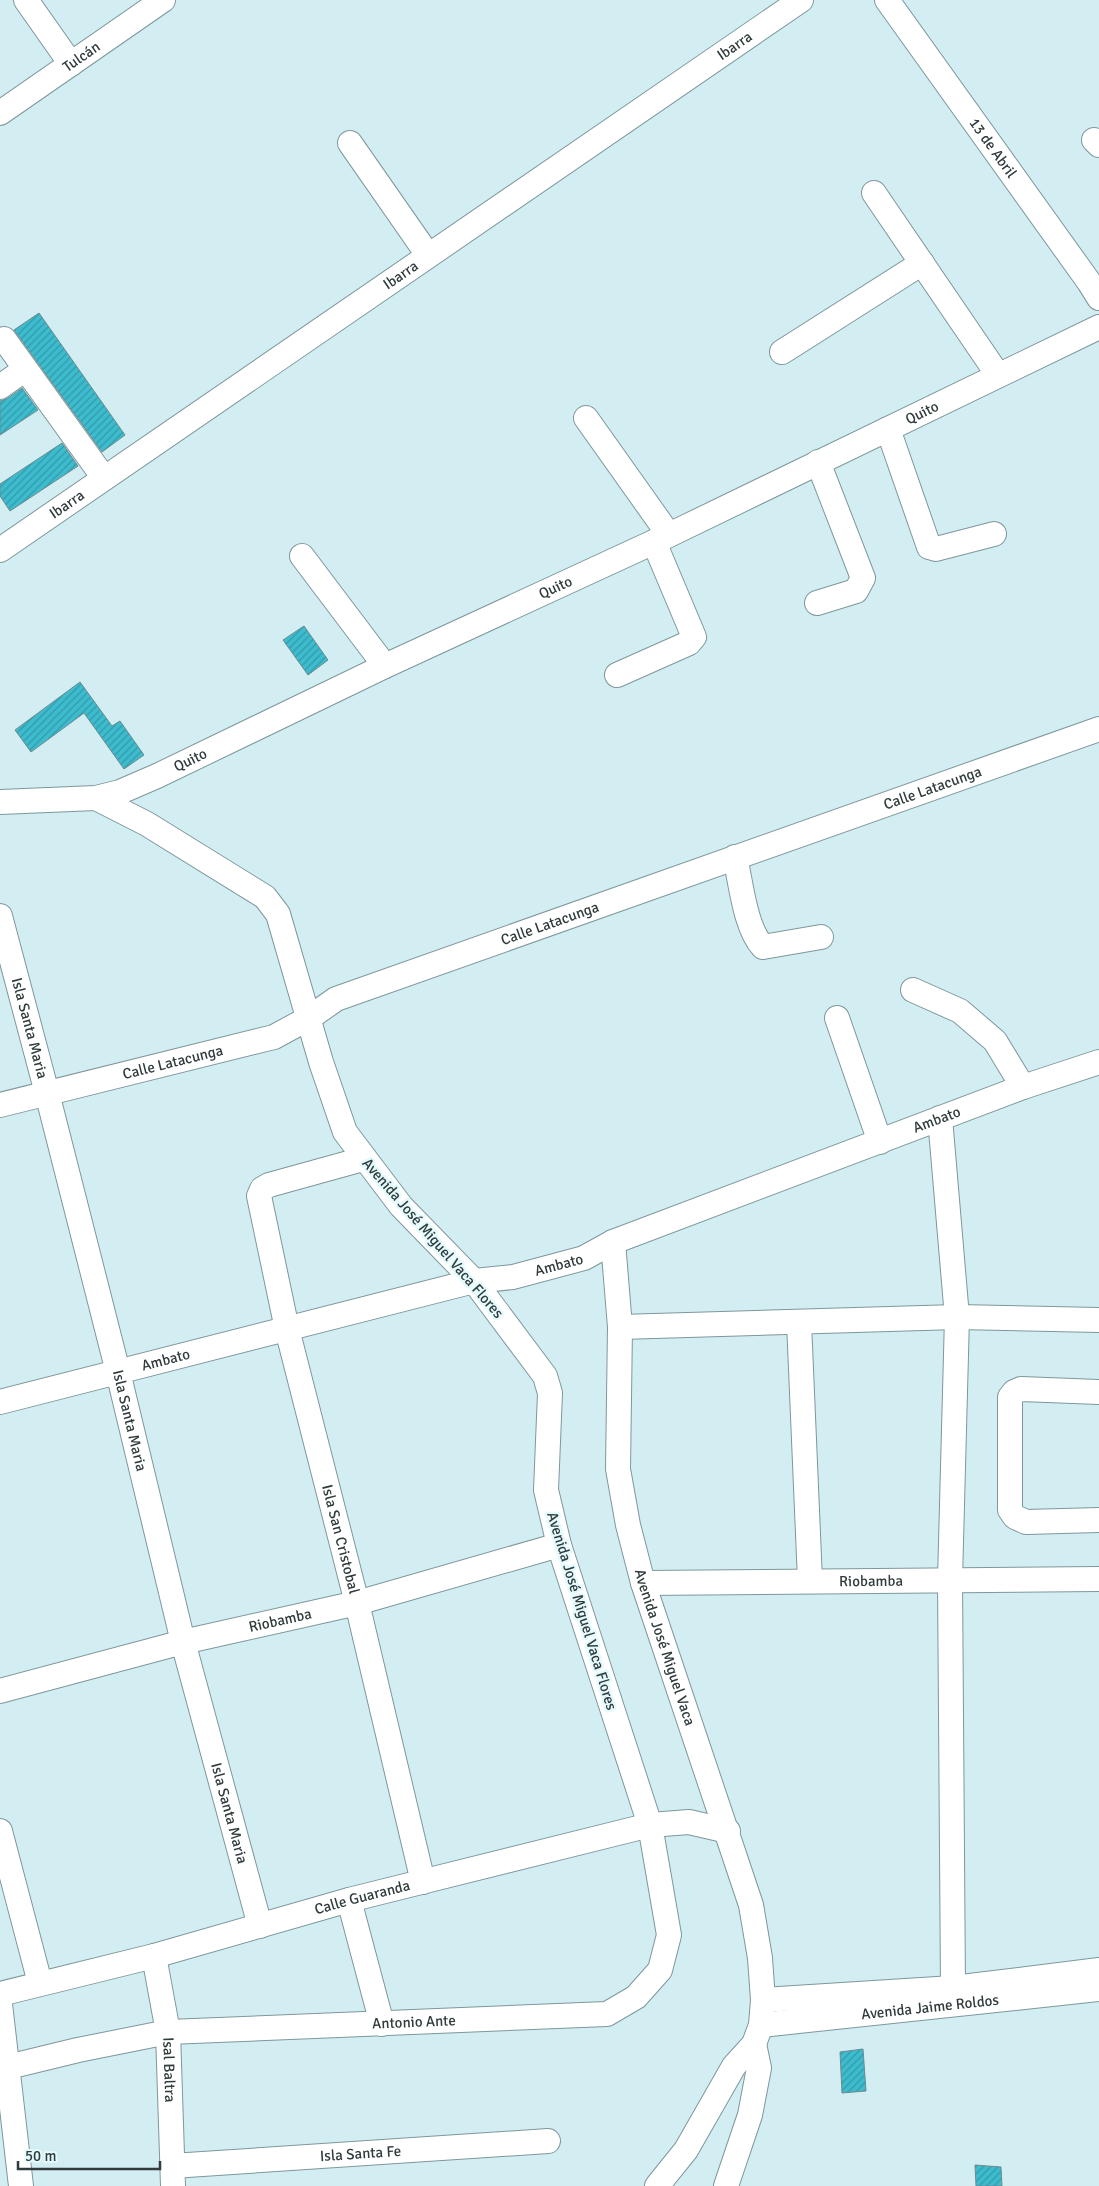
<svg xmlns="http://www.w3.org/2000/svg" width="1099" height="2186" viewBox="0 0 1099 2186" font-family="Signika,sans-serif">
<defs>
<pattern id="building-hatch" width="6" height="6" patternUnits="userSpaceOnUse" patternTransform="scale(1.25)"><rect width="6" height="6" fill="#3cbcce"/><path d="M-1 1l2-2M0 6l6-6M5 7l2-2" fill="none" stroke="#339aa8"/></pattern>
</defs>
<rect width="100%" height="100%" fill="#d3eef2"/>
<!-- building -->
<path fill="url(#building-hatch)" stroke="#70898c" d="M39 313 125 435 102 452 14 330Z
M22 388 38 410 0 435V401L8 398Z
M62 443 78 466 10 511 0 496V484Z
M304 626 328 660 308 675 283 640Z
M80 682 112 726 120 721 144 755 124 769 84 713 31 752 15 730Z
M863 2049 866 2091 842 2093 840 2052Z
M975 2165 1001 2167 1002 2186H976Z"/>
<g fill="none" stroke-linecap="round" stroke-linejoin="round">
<!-- minor casing -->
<g stroke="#7e979b" stroke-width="26">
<g id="minor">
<path d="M26 0 71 64"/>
<path id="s1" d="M887 0 1089 282 1099 298"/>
<path id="s2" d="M0 113 163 0"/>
<path d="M1094 140 1099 145"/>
<path d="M350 143 428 255"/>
<path d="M874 193 998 375"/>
<path d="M4 339 104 478"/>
<path d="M782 352 922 263"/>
<path d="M0 387 24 370"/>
<path d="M586 418 669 535"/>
<path d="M888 429 929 547 936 549 994 534"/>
<path id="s3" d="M0 550 801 0"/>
<path d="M302 556 385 666"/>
<path d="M817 603 856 591 863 578 818 462"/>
<path d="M617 675 689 643 694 637 654 542"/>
<path id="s4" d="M0 802 96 798 120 792 157 776 385 666 669 535 1099 327"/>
<path d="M735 857C741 883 745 928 763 947L821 937"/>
<path id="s5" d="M0 916 47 1093 118 1372 183 1642 260 1926"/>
<path d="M913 990 960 1011 995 1041 1023 1087"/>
<path d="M837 1018 880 1142"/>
<path id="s6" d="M0 1105 274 1037 309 1018 336 999 1099 729"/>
<path d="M940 1118 957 1317 950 1580 953 1988"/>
<path id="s7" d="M363 1159 269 1185 262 1189 259 1196 287 1329 357 1603 423 1882"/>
<path id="s8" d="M613 1242 620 1327 618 1469 628 1525 643 1583 751 1905 760 1958 763 2000 761 2025 754 2044 734 2066 686 2150 657 2186"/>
<path d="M799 1322 810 1581"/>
<path d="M620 1327 957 1317 1099 1320"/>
<path d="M1099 1392 1021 1389 1014 1392 1010 1397V1510L1015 1517 1026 1522 1099 1520"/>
<path id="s9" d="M0 1402 474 1281 513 1277 584 1258 613 1242 1023 1087 1099 1062"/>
<path id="s10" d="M643 1583 1099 1579"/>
<path id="s11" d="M0 1691 183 1642 357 1603 559 1545"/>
<path d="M0 1831 40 1983"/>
<path d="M349 1900 382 2024"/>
<path id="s12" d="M154 1956 168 2032 173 2186"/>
<path id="s13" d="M0 1994 154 1956 349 1900 650 1825 689 1822 728 1831"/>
<path d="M763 2000 953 1988 1099 1970"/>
<path d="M0 2004 21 2186"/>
<path id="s14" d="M761 2025 1099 1989"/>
<path id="s15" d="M8 2067 78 2050 168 2032 607 2014 636 1997 660 1970 669 1935 650 1825 559 1545 546 1490 550 1393 545 1376 474 1281 401 1206 345 1132 321 1062 278 914 265 897 147 824 96 798"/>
<path id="s16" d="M172 2166 548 2141"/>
<path d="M726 2186 750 2115 759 2068 754 2044"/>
</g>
</g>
<!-- minor -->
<use href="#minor" stroke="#fff" stroke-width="24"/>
</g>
<g text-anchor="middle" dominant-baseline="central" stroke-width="5" stroke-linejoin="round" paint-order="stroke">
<!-- street labels -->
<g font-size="15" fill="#303b3c" stroke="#e4fafd">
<text stroke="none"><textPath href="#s3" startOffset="891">Ibarra</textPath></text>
<text stroke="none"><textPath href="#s2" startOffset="99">Tulcán</textPath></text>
<text stroke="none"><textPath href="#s1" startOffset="182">13 de Abril</textPath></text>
<text stroke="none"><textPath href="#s3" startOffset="486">Ibarra</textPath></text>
<text stroke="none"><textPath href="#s4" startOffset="1008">Quito</textPath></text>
<text stroke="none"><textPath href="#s3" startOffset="81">Ibarra</textPath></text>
<text stroke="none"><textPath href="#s4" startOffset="602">Quito</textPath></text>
<text stroke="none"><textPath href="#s4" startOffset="198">Quito</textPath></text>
<text stroke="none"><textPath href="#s6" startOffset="988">Calle Latacunga</textPath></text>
<text stroke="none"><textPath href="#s6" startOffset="582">Calle Latacunga</textPath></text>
<text stroke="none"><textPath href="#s5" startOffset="116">Isla Santa Maria</textPath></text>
<text stroke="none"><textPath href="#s6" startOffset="178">Calle Latacunga</textPath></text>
<text stroke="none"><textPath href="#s9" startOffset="981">Ambato</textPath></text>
<text transform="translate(433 1238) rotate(49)">Avenida José Miguel Vaca Flores</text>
<text stroke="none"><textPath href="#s9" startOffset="576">Ambato</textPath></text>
<text stroke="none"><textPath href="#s9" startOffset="171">Ambato</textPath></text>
<text stroke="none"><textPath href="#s5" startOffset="521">Isla Santa Maria</textPath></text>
<text stroke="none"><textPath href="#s7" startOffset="466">Isla San Cristobal</textPath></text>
<text stroke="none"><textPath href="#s10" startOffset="228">Riobamba</textPath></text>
<text transform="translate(582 1611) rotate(73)">Avenida José Miguel Vaca Flores</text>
<text stroke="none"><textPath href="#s11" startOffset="289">Riobamba</textPath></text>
<text stroke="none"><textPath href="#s8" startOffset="412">Avenida José Miguel Vaca</textPath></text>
<text stroke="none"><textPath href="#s5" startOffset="926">Isla Santa Maria</textPath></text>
<text stroke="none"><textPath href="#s13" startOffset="375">Calle Guaranda</textPath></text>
<text stroke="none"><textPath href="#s14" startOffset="170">Avenida Jaime Roldos</textPath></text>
<text stroke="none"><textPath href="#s15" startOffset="410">Antonio Ante</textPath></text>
<text stroke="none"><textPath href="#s12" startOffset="115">Isal Baltra</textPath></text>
<text stroke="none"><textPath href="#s16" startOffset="189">Isla Santa Fe</textPath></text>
</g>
</g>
<!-- scale -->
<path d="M18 2161v8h142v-8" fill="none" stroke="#303b3c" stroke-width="2.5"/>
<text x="25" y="2161" font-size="15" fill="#303b3c" stroke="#e4fafd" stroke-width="4" paint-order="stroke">50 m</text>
</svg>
